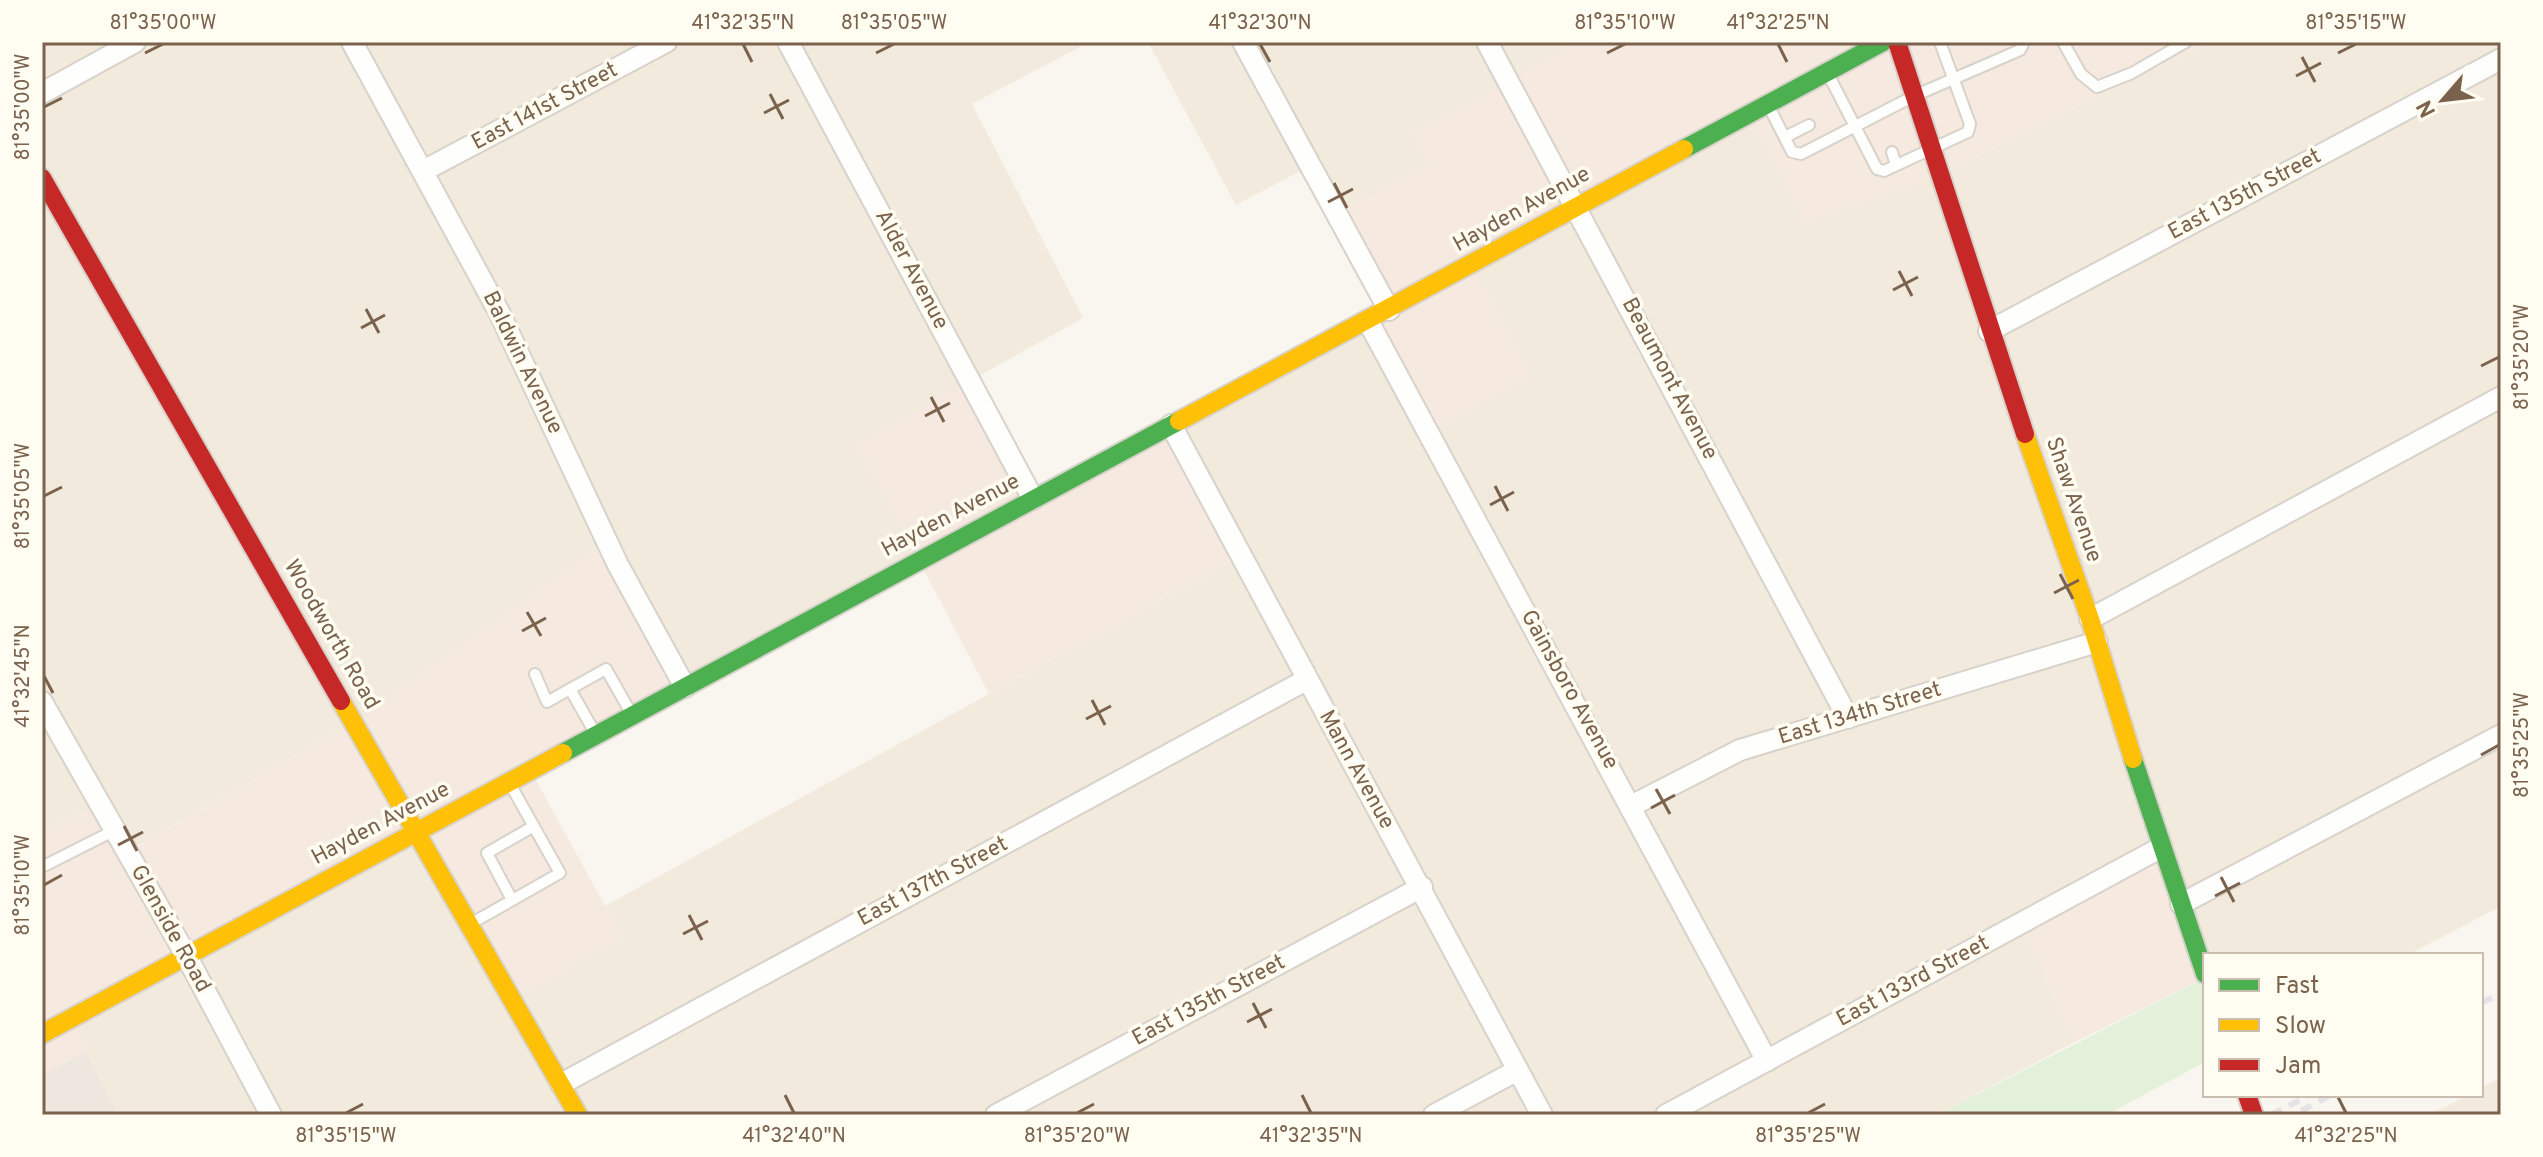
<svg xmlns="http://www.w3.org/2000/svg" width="2543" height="1157" viewBox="0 0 2543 1157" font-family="Overpass,sans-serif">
<rect width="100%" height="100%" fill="#f9f6ef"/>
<!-- residential -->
<path fill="#f2eadd" d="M42 42H1089L972 104 1083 318 970 381 919 560 685 687 353 723 127 852 99 803 42 833Z
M1148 42H1582L1414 134 1430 163 1337 214 1310 166 1236 205Z
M2209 42H2501V906L2408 955H2205L2022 923 2075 1042 1936 1115H119L70 1019 417 830 622 937 605 906 1239 556 1171 425 1368 321 1529 375 1470 265 1748 115 1939 175Z
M2501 1077V1115H2430L2468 1095H2481V1088Z"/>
<!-- commercial -->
<path fill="#f6eae0" d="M1582 42H2209L1939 175 1806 222 1749 115 1471 266 1529 375 1428 432 1368 321 1389 310 1337 214 1429 163 1414 133Z
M970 381 1034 499 1171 425 1240 555 989 694 858 445Z
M607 542 685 687 531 771 622 937 513 999 417 831 70 1019 119 1115H42V833L99 803 128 852 353 723Z
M2160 848 2205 978 2075 1042 2022 923Z"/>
<!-- industrial -->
<path fill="#ede7df" d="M86 1051 118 1115H42V1076Z"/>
<!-- green -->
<path fill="#e3f0da" d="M2205 978V1062L2106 1115H1936Z"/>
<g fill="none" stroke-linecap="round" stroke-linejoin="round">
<!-- lane casing -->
<g stroke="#d7d2ca" stroke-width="14">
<path id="lane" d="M2063 42 2081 74 2097 87 2132 73 2186 42
M1828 74 1877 169 1884 171 1968 132 1970 124 1940 42
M1769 107 1792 152 1801 154 1914 96 2020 50 2024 42
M1785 137 1809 125
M1892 152 1896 165
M535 674 547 702 570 689
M595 733 570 689 606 669 631 713
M42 867 115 830
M512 900 487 853 534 826
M472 923 560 873 510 784"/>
</g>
<!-- street casing -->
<g stroke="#d7d2ca" stroke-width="24">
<path id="street" d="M352 42 499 312 618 565 685 687
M788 42 1033 499
M1243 42 1389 310
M1487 42 1848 718
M42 93 135 42
M423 171 666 42
M1368 321 1767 1061
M1989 331 2501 59
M1171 425 1542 1115
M2090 619 2501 397
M42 702 187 957 271 1115
M1631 806 1740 750 2097 642
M2181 904 2501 735
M561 1084 1306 680
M996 1115 1422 887
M1434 1115 1518 1070
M1666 1115 2160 848"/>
</g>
<!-- fast casing -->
<g stroke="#d8d2ca" stroke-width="22">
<path id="fast" d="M1684 149 1883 42
M563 753 1179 421
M2133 759 2205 974"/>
</g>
<!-- slow casing -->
<g stroke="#d8d2ca" stroke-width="22">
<path id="slow" d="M1179 421 1684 149
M2025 434 2090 619 2133 759
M341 701 578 1115
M42 1034 563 753"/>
</g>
<!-- jam casing -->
<g stroke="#d8d2ca" stroke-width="22">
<path id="jam" d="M1897 42 2025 434
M42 178 341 701
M2247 1095 2254 1115"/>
</g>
<!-- lane -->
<use href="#lane" stroke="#fefefd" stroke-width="10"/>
<!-- street -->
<use href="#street" stroke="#fefefd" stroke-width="20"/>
<!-- fast -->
<use href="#fast" stroke="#4caf50" stroke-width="18"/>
<!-- slow -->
<use href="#slow" stroke="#ffc107" stroke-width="18"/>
<!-- jam -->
<use href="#jam" stroke="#c62828" stroke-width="18"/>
<!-- rail -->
<path stroke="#e6e3e6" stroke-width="6" stroke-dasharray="12 8" stroke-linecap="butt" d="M2481 1003 2501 993
M2301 1111 2331 1095
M2271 1115 2309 1095"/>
</g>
<!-- ticks -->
<path fill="none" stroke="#7a624c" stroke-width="3" d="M743 44 752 62M1260 44 1270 62M1778 44 1787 62M145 53 163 44M876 53 894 44M1607 53 1625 44M2338 53 2356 44M2302 57 2315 82M2296 76 2321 63M770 94 783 119M44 107 62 98M764 113 789 100M1334 183 1347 208M1328 202 1353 189M1899 271 1912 296M1893 290 1918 277M366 309 379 333M361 328 385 315M2481 366 2499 357M931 397 944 422M925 416 950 403M1495 486 1508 511M44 496 62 487M1490 505 1514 492M2060 574 2073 599M2054 593 2079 580M527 612 541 636M522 631 546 618M44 676 53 693M1092 700 1105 725M1086 719 1111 706M2481 755 2499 745M1656 789 1670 814M1651 808 1675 795M124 826 137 851M118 845 143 832M2221 877 2234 902M44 885 62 875M2215 896 2240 883M689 915 702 940M683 934 708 921M1253 1003 1266 1028M1247 1022 1272 1009M785 1095 794 1113M1302 1095 1311 1113M2337 1095 2346 1113M346 1113 363 1104M1077 1113 1094 1104M1808 1113 1825 1104"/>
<g text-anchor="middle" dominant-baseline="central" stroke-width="7" stroke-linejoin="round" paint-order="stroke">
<!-- street labels -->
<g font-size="22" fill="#7a624c" stroke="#fffcf2">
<text transform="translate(545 107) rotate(-28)">East 141st Street</text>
<text transform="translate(2245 195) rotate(-28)">East 135th Street</text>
<text transform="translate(1522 210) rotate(-29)">Hayden Avenue</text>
<text transform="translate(911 270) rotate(62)">Alder Avenue</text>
<text transform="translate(522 363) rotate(64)">Baldwin Avenue</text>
<text transform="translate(1669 379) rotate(62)">Beaumont Avenue</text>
<text transform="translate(2073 500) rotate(71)">Shaw Avenue</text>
<text transform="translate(951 516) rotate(-28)">Hayden Avenue</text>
<text transform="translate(331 635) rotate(60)">Woodworth Road</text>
<text transform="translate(1569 690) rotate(61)">Gainsboro Avenue</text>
<text transform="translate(1860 714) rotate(-17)">East 134th Street</text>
<text transform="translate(1356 770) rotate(61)">Mann Avenue</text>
<text transform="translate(381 824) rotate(-28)">Hayden Avenue</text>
<text transform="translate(933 882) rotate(-28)">East 137th Street</text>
<text transform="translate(170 929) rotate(61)">Glenside Road</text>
<text transform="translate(1913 982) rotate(-28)">East 133rd Street</text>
<text transform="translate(1209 1001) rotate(-28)">East 135th Street</text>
</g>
</g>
<!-- border -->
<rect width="2543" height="1157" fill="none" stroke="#fffcf2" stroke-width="88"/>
<!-- legend -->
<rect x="2203" y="953" width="280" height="144" fill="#fffcf2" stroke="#cabeb0" stroke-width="2"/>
<rect x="2219" y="979" width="40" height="12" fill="#4caf50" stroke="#cabeb0" stroke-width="2"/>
<text x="2275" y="993" font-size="24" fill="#7a624c">Fast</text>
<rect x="2219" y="1019" width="40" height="12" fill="#ffc107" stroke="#cabeb0" stroke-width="2"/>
<text x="2275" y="1033" font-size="24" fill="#7a624c">Slow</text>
<rect x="2219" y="1059" width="40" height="12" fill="#c62828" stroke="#cabeb0" stroke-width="2"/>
<text x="2275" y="1073" font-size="24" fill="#7a624c">Jam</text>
<!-- north arrow -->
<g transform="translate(2443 100) rotate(242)" stroke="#fffcf2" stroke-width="6" paint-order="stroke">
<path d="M0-6L14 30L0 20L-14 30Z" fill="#7a624c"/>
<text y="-12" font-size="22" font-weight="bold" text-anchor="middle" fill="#7a624c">N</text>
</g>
<rect x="44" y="44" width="2455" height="1069" fill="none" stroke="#7a624c" stroke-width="3"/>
<g font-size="20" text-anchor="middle" fill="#7a624c">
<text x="163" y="29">81°35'00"W</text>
<text x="743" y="29">41°32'35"N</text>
<text x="894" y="29">81°35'05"W</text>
<text x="1260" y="29">41°32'30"N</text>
<text x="1625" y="29">81°35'10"W</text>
<text x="1778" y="29">41°32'25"N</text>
<text x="2356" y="29">81°35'15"W</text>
<text transform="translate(22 107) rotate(-90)" y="7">81°35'00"W</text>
<text transform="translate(2521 357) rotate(-90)" y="7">81°35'20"W</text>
<text transform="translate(22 496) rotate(-90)" y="7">81°35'05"W</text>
<text transform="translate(22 676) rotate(-90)" y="7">41°32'45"N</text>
<text transform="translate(2521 745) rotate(-90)" y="7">81°35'25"W</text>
<text transform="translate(22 885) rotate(-90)" y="7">81°35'10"W</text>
<text x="346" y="1142">81°35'15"W</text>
<text x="794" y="1142">41°32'40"N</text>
<text x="1077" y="1142">81°35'20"W</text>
<text x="1311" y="1142">41°32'35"N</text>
<text x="1808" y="1142">81°35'25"W</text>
<text x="2346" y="1142">41°32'25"N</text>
</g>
</svg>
